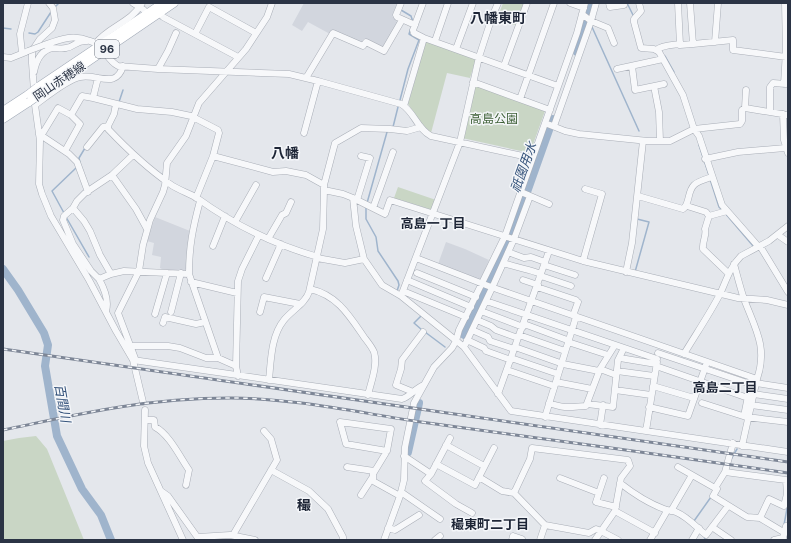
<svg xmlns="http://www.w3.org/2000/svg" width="791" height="543" viewBox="0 0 791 543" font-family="Inter,'Noto Sans JP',sans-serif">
<rect width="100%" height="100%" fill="#e4e7ec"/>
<!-- built -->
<path fill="#d2d6de" d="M304 3H398L392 16 398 23 382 48 363 39 362 43 330 34 308 22 302 31 292 25Z
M155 217 190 231 186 269 184 271 162 269 160 268 161 257 152 255 154 243 147 241Z
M446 242 465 249 489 260 481 279 478 280 438 264Z"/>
<!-- green -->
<path fill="#c9d6c5" d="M503 3H526L517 26 497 19Z
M426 41 476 59 470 78 447 73 431 133 423 126 408 104Z
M476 84 543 108 545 111 530 153 462 138Z
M398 187 436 200 432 210 394 198Z
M36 436 47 449 84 540H3V441L19 438Z"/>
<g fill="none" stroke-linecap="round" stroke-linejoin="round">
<!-- stream -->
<path stroke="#9fb4cc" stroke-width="1.5" d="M627 3 634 17
M55 7 59 3
M401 10 411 16 413 22
M592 27 639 131
M3 28 11 29
M29 33 35 34 38 32 51 12
M665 56 674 72
M400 100 408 69 419 40 409 34 411 28
M119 102 123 90
M393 127 398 107
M699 145 709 175
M80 163 79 158 85 148
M710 179 719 207 721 209
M367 203 387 132
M366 207V219L376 237 378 251 398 281 399 285 397 291
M64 213 52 191 76 168
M725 213 754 247
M66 217 89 257
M635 272 649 222 637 219
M421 316 414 323 422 330
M425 332 445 347
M730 461 737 449
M694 521 711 497
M784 525 788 503
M704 540 706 536"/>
<!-- river -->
<path stroke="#9fb4cc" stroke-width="8" d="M577 52 592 3
M3 269 18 290 44 333 48 345 45 366 57 436 82 489 101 515 111 540
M464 335 510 240 553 119
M408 452 419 403"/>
<!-- minor casing -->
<g stroke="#a9aeb7" stroke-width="7">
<path id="minor" d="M49 3 53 8 55 20 52 28 40 39 32 51V63L35 105 40 141 39 184 42 194 51 216 89 280 116 331 133 360 143 402
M133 3 144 10 147 14
M401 3 396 15 397 17 415 25
M423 3 413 30 414 33 424 38 558 86
M570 3 584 8
M609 3 610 7 624 5
M639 3 641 11 634 19V22L641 48 654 49 659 52 663 59 683 95 694 129 699 136 722 205 758 246
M678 3 680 45 693 44
M690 3 693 44 733 40V50L786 57
M159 13 163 17 238 57
M582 14 591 21 608 28 614 43
M195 34 209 7 256 33
M435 41 448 3
M715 42 718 3
M96 43C109 26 131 23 142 3
M44 45C61 39 73 34 90 41 94 42 98 44 101 47 107 54 109 61 118 66L158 69 289 74 318 81 401 104C414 111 417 129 431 136L532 158
M456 49 473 3
M656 50C662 45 672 45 680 44
M22 53 20 34 28 3
M3 57 11 58 26 52
M504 66 527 3
M632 66 635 90 664 84
M158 69 168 51 176 33
M617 69 663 59
M34 72C36 61 41 50 53 48 57 48 62 49 66 48 75 47 76 40 87 41
M98 78 93 98 137 109 172 112 191 116 218 130 219 133 213 156 196 198
M306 78 333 33 363 46 366 42 384 51 402 20
M473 82 550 110
M784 84 786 51 785 3
M654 86 659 112 660 141
M520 99 554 3
M116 104 114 114 108 126V129C127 149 147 168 170 184 178 190 189 193 197 198 233 224 275 245 318 257
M35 105C46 97 68 79 80 77 97 73 116 90 123 66
M404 106 424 38
M745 108 788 115
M770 111V87L773 83 786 84
M783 114 784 140 788 153
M545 123 565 131 579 134 648 141H670L694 129 740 124 742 121V110L745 108 746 90
M554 126 591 21 596 3
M421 127 407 131 390 129 361 128 335 143 324 185V190L343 194 353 198 356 226 364 259 382 285 401 296 464 347 511 411 788 452
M304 133 318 81
M39 134 69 154 77 162 88 192
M41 136 58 108 71 115
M87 147 103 127 108 126
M65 151 80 124 71 115 82 96 93 98
M213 156 273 172 286 171 306 175 324 185
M705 159 738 152 785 148
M112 175 136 209 147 229
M521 192 549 204
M638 196 683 209C690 204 687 192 694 185 698 181 706 179 712 177
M353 198 385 214 390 200 583 261 738 298 767 300 788 305
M357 200 370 158 361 156
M687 206 706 212 709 216
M73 208 84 221 90 231 100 255 111 274
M373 208 381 186 393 152
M727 211 709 216 705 229C707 235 702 242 703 249L728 273
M235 222 256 185
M778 235 788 242
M268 239 282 215 286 213 291 202
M73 244 91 271 99 279
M69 246 73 244 63 220 64 216 73 208 77 201 85 193 112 175 133 155
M213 246 225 216
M760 246 788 292
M508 252 524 258 531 257 545 262
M317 258 345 263 364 259
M416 258 491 287 757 379 742 446
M583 261 602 194 585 189
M504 263C517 268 529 269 541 274
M734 264C737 275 740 287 744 299 755 328 768 347 757 379
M544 265 575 275
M626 272 632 243 643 141
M417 273 476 297
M189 274 218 358
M541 276 571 286
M266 278 281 244
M407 280 471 307
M523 280 538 285
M191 282 237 293
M537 287 576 300
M310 289C337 295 349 315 364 337 367 341 372 347 374 352 378 365 371 382 368 395
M403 291 466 317
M401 296 460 142 479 57 492 17 498 3
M486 301 657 359
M106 311C109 301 104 288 99 279L111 274 124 271 189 274C189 246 193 227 200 201
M481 311 523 327
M171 312 181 273
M260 312 264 297 300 304
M155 314 167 273
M477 320 491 326 496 330 518 338
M163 323 165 317 196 324 205 322
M524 324 567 340 568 342 608 355
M472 330 488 337 490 341 514 349
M519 335 565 351
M467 340 484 348 486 351 511 360
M131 346H168L180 348 206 358H218L236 366
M464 347 492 288 514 239 530 196
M515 347 563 364 599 371
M658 353 750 384
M684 354C696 334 709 315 720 294 726 281 730 267 741 256L769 241 788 226
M511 358 558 374
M620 358 656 364
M133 360 402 399C411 396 415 388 424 385
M136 361 118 313 139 271 143 245 150 220 163 192 165 185 167 163 186 136 199 103 246 49 267 17 272 3
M656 366 748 398
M600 369 616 375
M507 370 554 386
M617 371 654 376
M238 376 236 366 238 281 242 269 259 235
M269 380C271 360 271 336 284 320 292 310 305 304 309 292L323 229 324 190
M556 382 592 389
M756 383 788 388
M653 386 694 398
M615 390 651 395
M413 392 396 385 401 369 402 360 423 332
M498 394 549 251
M753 394 788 399
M549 403C565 409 570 407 586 406L600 369 615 345
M702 403 746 417 788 422
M587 404 613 407 618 360 624 348
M751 405 788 410
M649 407 688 416 706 365
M145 410 144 446 148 463 183 540
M744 416 751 381
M545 417 576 317 574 313 578 302
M145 420H154L155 427C169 434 180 457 189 470L186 485
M600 425 603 405
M646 431 657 362
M450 438 431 474 425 481 456 504 472 513
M733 443 725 472 715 488 717 489 713 496 747 517 760 518 785 533
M446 445 484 466
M387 451 346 444 340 422 391 429 387 451 373 474V481L400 496
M404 456 431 474
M436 464 475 485 494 448
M347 467 374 471
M678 467 715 488
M271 470 309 491 328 509 343 537V540
M725 472 786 480 787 494 784 506 769 499 760 518
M479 477 502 491 514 493 545 525 589 533 596 529 599 530 618 540
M560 478 599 493
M604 478 596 502 616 507
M620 483C634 494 648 503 664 509 668 511 672 510 676 512 688 517 696 527 706 535L728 506
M161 491 168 496 198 538
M401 492 440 519
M514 493 530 459 532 448 628 460 630 466 621 478 615 511 595 540
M361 495 372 478
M615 511 655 533
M671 511 692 475
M712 527 731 540
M388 528 395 530 419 515
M233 535 277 460 271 439 264 431
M198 537 230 535 255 540
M384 540 400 496 404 480 405 447 414 403 434 367 452 348 456 341 459 330 505 236 577 33 585 3
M435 540 440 536
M512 540 513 536 522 539
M540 540 545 525
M650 540 667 511
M692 540 699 528
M774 540 783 538 786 526 788 527"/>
</g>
<!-- major casing -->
<g stroke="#a3abb8" stroke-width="9">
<path id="major" d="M38 87 163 3
M39 95 174 3
M3 111 29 94
M3 119 29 102"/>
</g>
<!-- minor -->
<use href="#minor" stroke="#f7f8fa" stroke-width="6"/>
<!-- major -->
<use href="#major" stroke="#fff" stroke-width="8"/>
<!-- rail casing -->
<g stroke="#7d8696" stroke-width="3">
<path id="rail" d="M3 349 788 462
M3 430C42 422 81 413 120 407 157 401 194 398 231 398 293 398 360 413 421 422 543 439 666 455 788 473"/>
</g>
<!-- rail -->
<use href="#rail" stroke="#f4f6f9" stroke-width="1.5" stroke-dasharray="4.5" stroke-linecap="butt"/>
<!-- minor-bridge casing -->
<g stroke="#a9aeb7" stroke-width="7" stroke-linecap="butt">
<path id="minor-bridge" d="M28 51 44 45"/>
</g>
<!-- major-bridge casing -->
<g stroke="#a3abb8" stroke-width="9" stroke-linecap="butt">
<path id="major-bridge" d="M29 94 38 87
M29 102 39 95"/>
</g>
<!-- minor-bridge -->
<use href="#minor-bridge" stroke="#f7f8fa" stroke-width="6"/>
<!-- major-bridge -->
<use href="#major-bridge" stroke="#fff" stroke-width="8"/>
</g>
<g text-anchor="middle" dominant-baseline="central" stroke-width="3" stroke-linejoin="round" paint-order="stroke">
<!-- shield labels -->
<rect fill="#f4f6f9" stroke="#676e7b" stroke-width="1" x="95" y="40" width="24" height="18" rx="3"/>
<g font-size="11" font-weight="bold" fill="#2b3445">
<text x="107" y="49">96</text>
</g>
<!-- street labels -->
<g font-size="12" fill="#2b3445" stroke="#f4f6f9">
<text transform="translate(59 81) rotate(-34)">岡山赤穂線</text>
</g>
<!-- park labels -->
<g font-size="12" fill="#3f6138" stroke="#f4f6f9">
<text x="494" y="118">高島公園</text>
</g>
<!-- water labels -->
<g font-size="13" font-style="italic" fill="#34527a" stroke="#f4f6f9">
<text transform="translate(523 167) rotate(-70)">祇園用水</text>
<text transform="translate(63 403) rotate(80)">百間川</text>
</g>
<!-- neighbourhood labels -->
<g font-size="13" font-weight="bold" fill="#1d2536" stroke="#f4f6f9">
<text x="433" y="223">高島一丁目</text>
<text x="725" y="387">高島二丁目</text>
<text x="490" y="524">穝東町二丁目</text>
</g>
<!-- quarter labels -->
<g font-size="14" font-weight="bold" fill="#1d2536" stroke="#f4f6f9">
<text x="498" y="17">八幡東町</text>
<text x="285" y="152">八幡</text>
<text x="304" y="504">穝</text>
</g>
</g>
<!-- border -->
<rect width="791" height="543" fill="none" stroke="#2b3445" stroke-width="8"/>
</svg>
